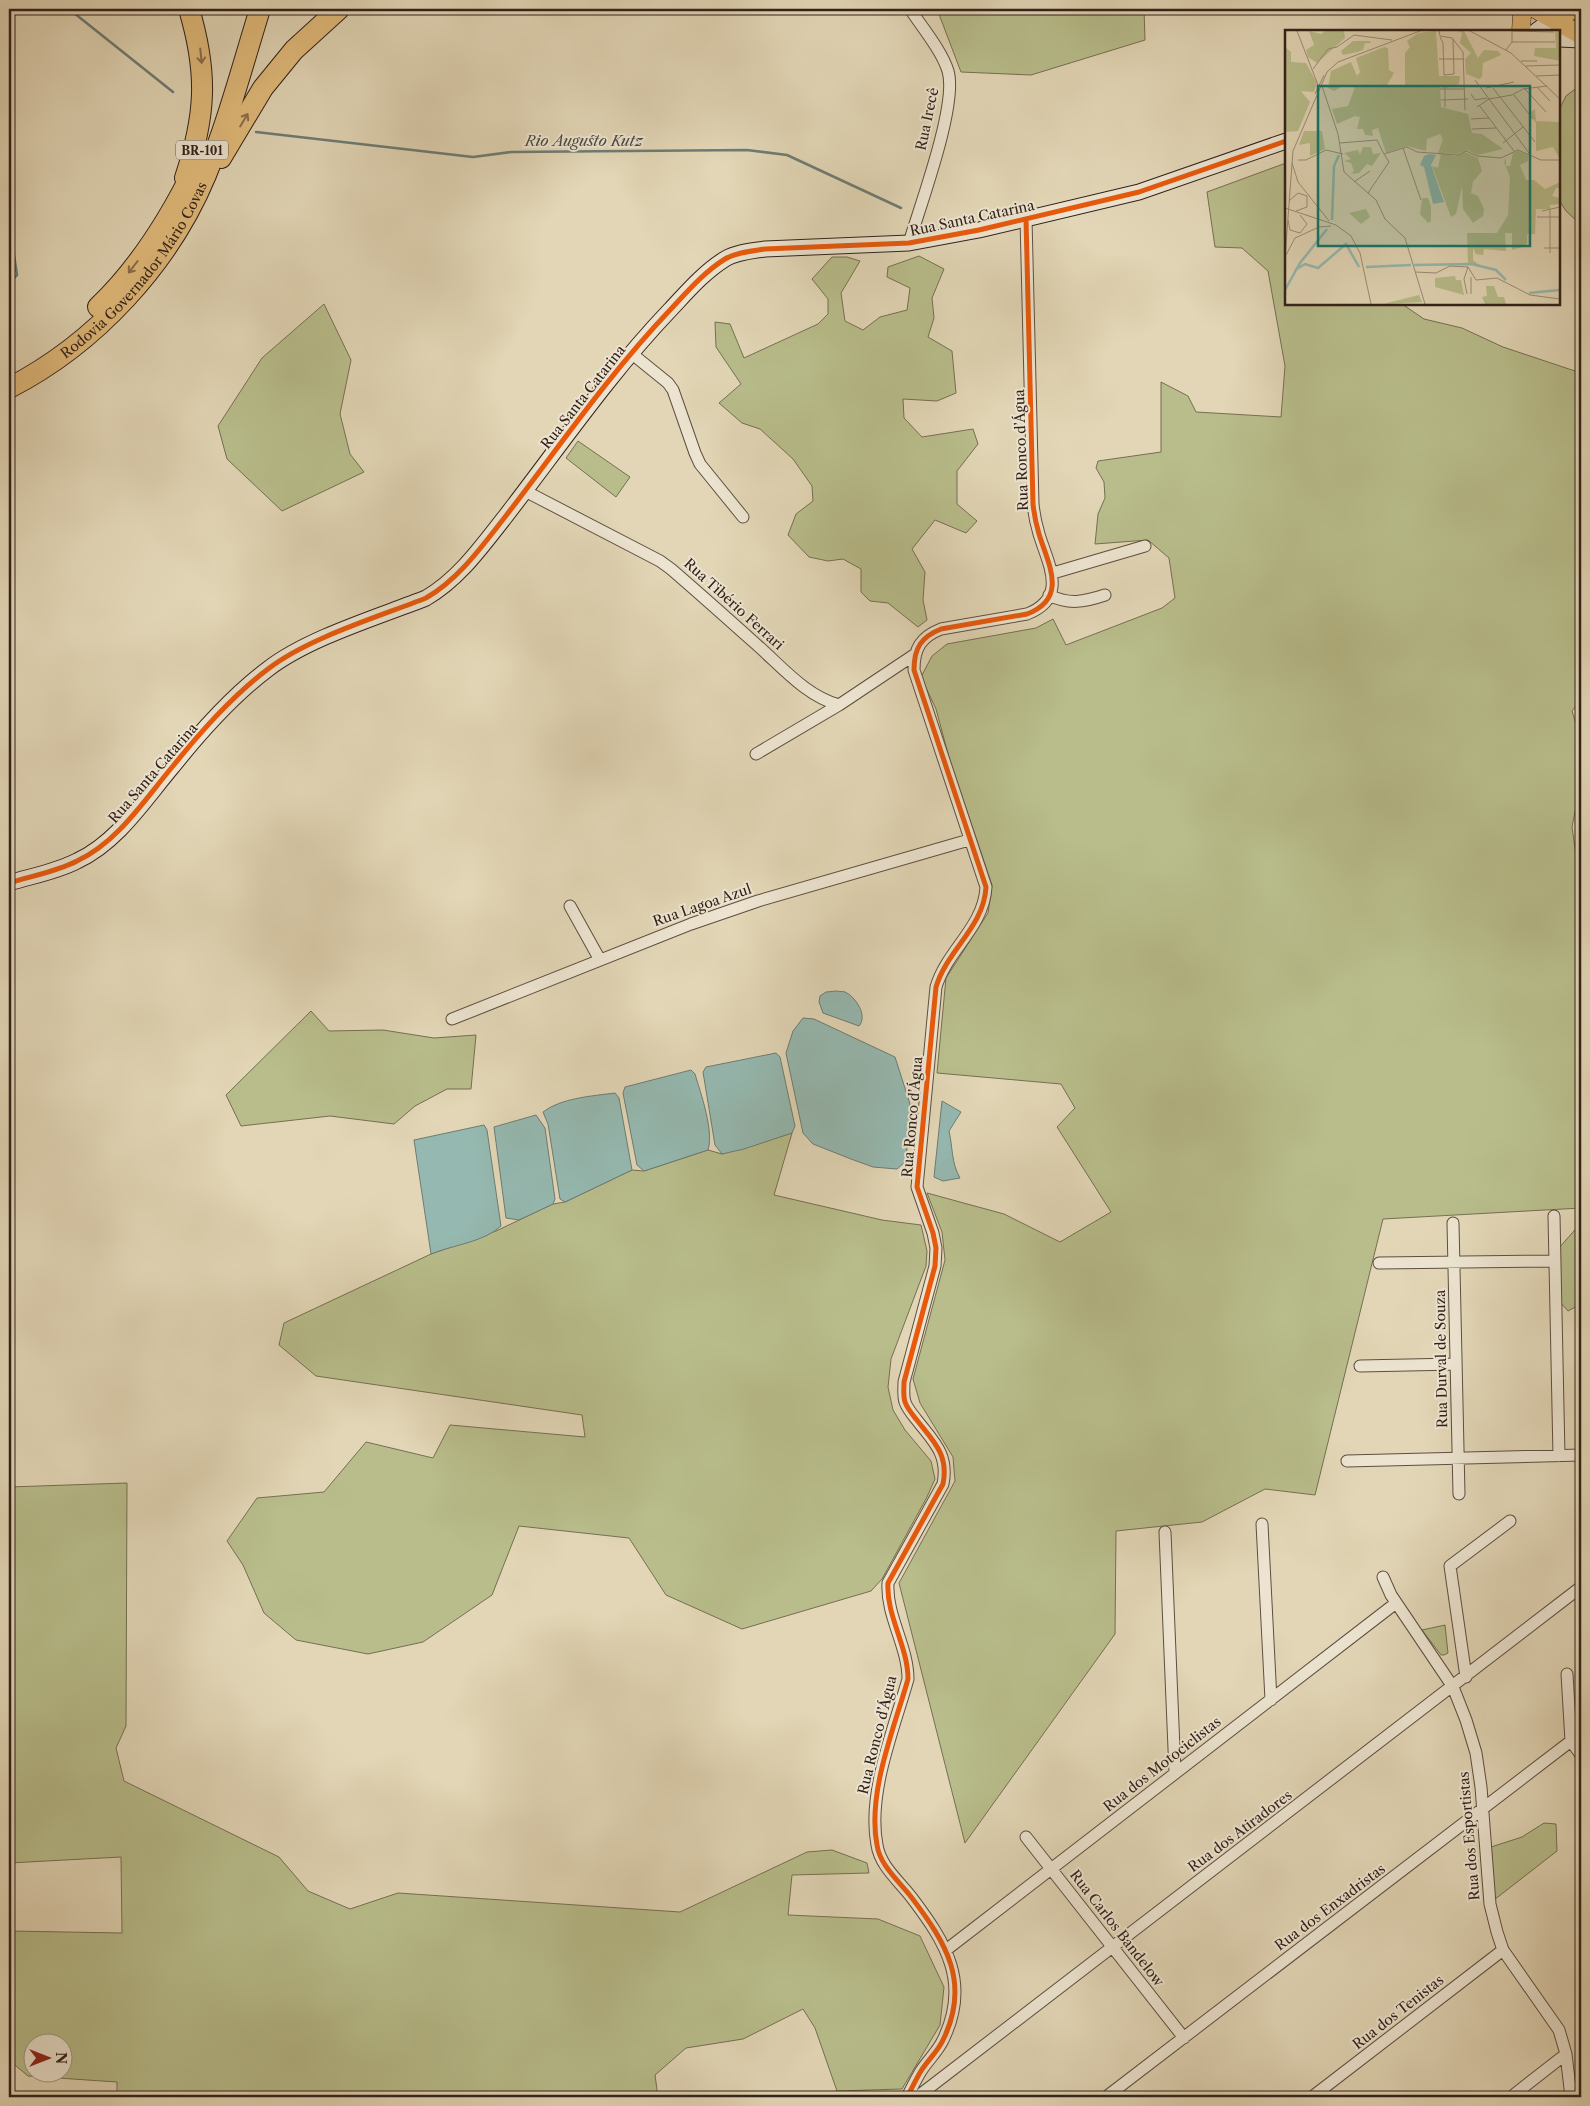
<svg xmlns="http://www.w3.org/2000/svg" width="1590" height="2106" viewBox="0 0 1590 2106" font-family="'Libre Caslon Text',serif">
<rect width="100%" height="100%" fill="#e2d6b6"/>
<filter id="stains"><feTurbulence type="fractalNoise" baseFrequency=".004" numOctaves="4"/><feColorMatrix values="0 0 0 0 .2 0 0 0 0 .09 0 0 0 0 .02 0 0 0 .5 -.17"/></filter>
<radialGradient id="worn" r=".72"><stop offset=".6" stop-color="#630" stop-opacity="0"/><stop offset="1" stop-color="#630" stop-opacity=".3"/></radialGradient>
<!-- green -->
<path fill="#b8bd8b" stroke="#756f52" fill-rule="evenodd" d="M937 9H1144L1145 40 1031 75 961 72Z
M1579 86H1581V700L1572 711 1581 740V782L1572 827 1578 870 1581 871V1208L1383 1219 1315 1495 1265 1489 1202 1522 1116 1531 1115 1634 965 1843 899 1583 955 1481 953 1457 920 1403 913 1379 945 1260 942 1232 927 1193 1004 1214 1060 1242 1111 1212 1057 1127 1075 1108 1061 1084 937 1073 946 978 988 913 992 885 950 761 936 709 921 677 932 656 947 644 1036 628 1053 619 1066 645 1162 608 1175 598 1169 558 1148 540 1095 544 1098 514 1105 498 1104 482 1096 468 1098 461 1161 452V382L1188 396 1196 412 1281 417 1285 366 1268 271 1242 248 1215 247 1207 192 1286 163V304H1402L1424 319 1462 328 1503 347 1578 372 1579 223 1566 211 1559 200V110L1566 96Z
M919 256 944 269 932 298 934 318 928 337 952 351 956 393 937 401 903 399 904 418 922 437 973 429 978 444 957 471V504L977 521 966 533 935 520 912 549 925 572 923 600 927 620 918 627 888 603 870 601 861 592V569L843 559 828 561 809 557 788 535 796 514 813 501 812 486 793 459 760 429 742 423 719 403 741 384 716 347 715 322 730 324 744 358 818 324 828 314V299L812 279 832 257H847L860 261 841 293 845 321 863 330 880 317 907 310 910 288 887 277 888 267Z
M324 304 351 360 340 414 350 454 364 472 282 511 227 459 218 426 262 358Z
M578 441 630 477 616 497 566 458Z
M311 1011 329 1031 383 1030 434 1038 476 1035 471 1089H447L415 1106 394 1124 330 1116 241 1126 226 1095Z
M792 1133 774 1195 882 1220 921 1225 927 1251 926 1266 891 1359 888 1387 893 1410 905 1430 931 1461 935 1479 927 1497 882 1579 871 1591 742 1629 666 1595 629 1538 519 1526 492 1595 423 1642 368 1654 296 1640 264 1613 243 1565 227 1541 257 1498 324 1492 366 1442 433 1458 450 1425 585 1437 582 1415 316 1376 279 1345 284 1323 431 1254 496 1231 553 1204 565 1202 632 1170 644 1171 708 1150 722 1154Z
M1581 1223V1304L1568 1311 1560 1302 1558 1249Z
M127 1483 126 1726 116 1748 124 1781 279 1857 308 1891 350 1909 398 1893 680 1912 807 1852 832 1850 867 1863 869 1873 792 1875 788 1915 878 1919 920 1936 944 1987 940 2025 902 2089 837 2091 815 2028 803 2009 743 2039 686 2048 655 2075 658 2097H117V2082L28 2076 9 2060V1931L122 1933 121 1857 9 1863V1487ZM32 2044H62V2074H32Z
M1445 1625 1448 1653 1444 1655H1441L1422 1630Z
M1544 1823 1556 1824 1557 1851 1494 1900 1491 1847 1522 1837Z"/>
<!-- water -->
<path fill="#95b9b1" stroke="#6d7c75" d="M837 991C840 992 843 991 845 992 856 997 868 1016 859 1026L823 1013 819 1002 820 996 826 992Z
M803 1018 814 1019 895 1057 910 1104 906 1161 897 1169 873 1167 851 1159 813 1144 803 1133 786 1053 793 1031Z
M776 1053 780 1057 795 1126 792 1133 744 1149 722 1154 715 1145 703 1072 706 1067Z
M691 1070 695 1074C701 1094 714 1131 708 1150L644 1171 637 1165 623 1093 625 1087Z
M615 1093 619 1098 632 1170 565 1202 560 1199 548 1124 543 1112C561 1098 592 1096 615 1093Z
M942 1101 961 1112 949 1131C953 1148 951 1162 960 1178L943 1181 934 1177Z
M536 1115 545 1128 555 1199 553 1204 519 1220 506 1218 494 1127Z
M484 1125 487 1130 501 1226C484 1242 453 1245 431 1254L414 1140Z"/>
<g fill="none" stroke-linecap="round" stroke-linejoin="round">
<!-- stream -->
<path stroke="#6d7c75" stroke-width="2.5" d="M69 9 173 92
M256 132 473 157 511 152 747 150 787 155 901 208
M9 249 14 255 17 275 9 283"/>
<!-- street casing -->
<g stroke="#5e4e41" stroke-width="13">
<path id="street" d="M909 243C920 206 958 104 948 71 942 51 922 27 910 9
M631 353 668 383 673 390 695 453 700 464 743 517
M525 491 660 561 671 569C700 594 728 619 757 645 782 667 806 696 839 705L914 655
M1053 573 1145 546
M1049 595C1069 605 1084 602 1105 595
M756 754 839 705
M570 906 600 960
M452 1019 691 924 758 901 969 840
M1554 1216 1559 1456
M1453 1223 1459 1494
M1379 1263 1555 1261
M1360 1366 1456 1364
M1347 1461 1581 1455
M1262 1524 1271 1700
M1165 1532 1175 1773
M1383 1577 1391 1595 1453 1687 1466 1720 1476 1753 1481 1787 1490 1904 1497 1932 1503 1950 1559 2030 1566 2054 1571 2097
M1567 1674 1571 1741 1581 1755
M1466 1677 1450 1566 1510 1521
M1026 1837 1184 2038
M946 1950 1396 1603
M907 2097C912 2088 916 2079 921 2071 928 2060 938 2051 943 2040 971 1983 946 1943 912 1898 900 1882 880 1866 877 1845 867 1793 894 1729 908 1679 908 1646 886 1616 888 1583L943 1484C949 1454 933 1441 916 1419 912 1414 907 1408 905 1402 903 1396 904 1389 904 1382L935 1266 936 1248 933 1233 917 1187 936 987C947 950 984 927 986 887L914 670C914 648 921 637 941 629L1027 614C1069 598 1048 564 1039 534 1036 524 1034 514 1033 504L1026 219
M917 2097 1581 1587
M1106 2097 1571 1741
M1312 2097 1503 1950
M1511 2097 1566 2054"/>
</g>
<!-- secondary casing -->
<g stroke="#32211a" stroke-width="17">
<path id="secondary" d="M1536 31 1552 19
M1559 39 1581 40
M9 883C31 876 56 872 77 861 118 842 145 799 173 766 201 731 232 696 268 669 308 638 378 617 426 598 459 579 482 546 505 517 559 447 609 374 670 310 687 292 704 272 725 259 737 252 752 251 765 249L909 243 979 230 1139 192 1286 141"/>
</g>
<!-- primary casing -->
<g stroke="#32211a" stroke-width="19">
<path id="primary" d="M1520 9 1522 15 1521 31
M1535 9 1581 35
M1552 19 1575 9"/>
</g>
<!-- highway casing -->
<g stroke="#32211a" stroke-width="22">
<g id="highway">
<path d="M221 158 263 88 294 50 339 9"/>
<path d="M185 178C206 115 208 73 189 9"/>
<path d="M98 307C139 268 170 218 195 167"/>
<path id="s1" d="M9 388C95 344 169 264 206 175 228 121 243 64 260 9"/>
</g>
</g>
<!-- street -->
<use href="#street" stroke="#ece4d0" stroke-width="11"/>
<!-- secondary -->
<use href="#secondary" stroke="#ece4d0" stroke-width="15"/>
<!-- primary -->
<use href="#primary" stroke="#e1bb7b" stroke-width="18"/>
<!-- highway -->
<use href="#highway" stroke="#e1bb7b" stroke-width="20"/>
<!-- cycleway casing -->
<g stroke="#ece4d0" stroke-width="8">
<path id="cycleway" d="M9 883C31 876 56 872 77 861 118 842 145 799 173 766 201 731 232 696 268 669 308 638 378 617 426 598 459 579 482 546 505 517 559 447 609 374 670 310 687 292 704 272 725 259 737 252 752 251 765 249L909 243 979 230 1139 192 1286 141
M907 2097C912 2088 916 2079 921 2071 928 2060 938 2051 943 2040 971 1983 946 1943 912 1898 900 1882 880 1866 877 1845 867 1793 894 1729 908 1679 908 1646 886 1616 888 1583L943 1484C949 1454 933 1441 916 1419 912 1414 907 1408 905 1402 903 1396 904 1389 904 1382L935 1266 936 1248 933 1233 917 1187 936 987C947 950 984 927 986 887L914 670C914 648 921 637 941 629L1027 614C1069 598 1048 564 1039 534 1036 524 1034 514 1033 504L1026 219"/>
</g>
<!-- cycleway -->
<use href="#cycleway" stroke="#e8590c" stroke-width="5"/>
</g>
<!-- one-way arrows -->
<defs><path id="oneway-shaft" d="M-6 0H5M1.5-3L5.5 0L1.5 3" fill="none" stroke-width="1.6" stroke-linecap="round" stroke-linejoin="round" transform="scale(1.25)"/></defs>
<g stroke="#8a6e4a">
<use href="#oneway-shaft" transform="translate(201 56) rotate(84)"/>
<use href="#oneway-shaft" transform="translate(244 120) rotate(-59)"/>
<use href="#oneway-shaft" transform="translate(133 267) rotate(128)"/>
</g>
<g text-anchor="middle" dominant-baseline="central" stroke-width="4" stroke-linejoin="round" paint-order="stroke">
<!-- shield labels -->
<rect fill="#ece4d0" stroke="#6a5c51" stroke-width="1" x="176" y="140.5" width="52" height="19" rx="4"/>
<g font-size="12" font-weight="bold" fill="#32211a">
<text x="202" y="150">BR-101</text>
</g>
<!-- street labels -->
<g font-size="14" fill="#32211a" stroke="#ece4d0">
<text transform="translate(927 119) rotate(-78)">Rua Irecê</text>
<text transform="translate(972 218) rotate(-12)">Rua Santa Catarina</text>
<text stroke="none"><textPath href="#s1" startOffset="175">Rodovia Governador Mário Covas</textPath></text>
<text transform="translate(583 397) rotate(-52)">Rua Santa Catarina</text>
<text transform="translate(1021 450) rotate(-92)">Rua Ronco d’Água</text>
<text transform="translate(734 604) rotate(42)">Rua Tibério Ferrari</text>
<text transform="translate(153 773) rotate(-49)">Rua Santa Catarina</text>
<text transform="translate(702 905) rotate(-19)">Rua Lagoa Azul</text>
<text transform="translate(912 1117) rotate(-85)">Rua Ronco d’Água</text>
<text transform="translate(1441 1359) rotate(-91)">Rua Durval de Souza</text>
<text transform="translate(877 1735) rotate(-76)">Rua Ronco d’Água</text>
<text transform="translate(1162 1764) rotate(-38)">Rua dos Motociclistas</text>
<text transform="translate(1240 1831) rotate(-37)">Rua dos Atiradores</text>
<text transform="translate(1469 1836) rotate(-95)">Rua dos Esportistas</text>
<text transform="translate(1330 1907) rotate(-37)">Rua dos Enxadristas</text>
<text transform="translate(1117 1928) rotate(52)">Rua Carlos Bandelow</text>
<text transform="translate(1398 2012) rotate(-38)">Rua dos Tenistas</text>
</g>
<!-- water labels -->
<g font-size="15" font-style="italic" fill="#4b4740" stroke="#ece4d0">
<text x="584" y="140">Rio Augusto Kutz</text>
</g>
</g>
<!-- overview -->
<g transform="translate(1285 30)">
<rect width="275" height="275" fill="#e2d6b6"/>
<path d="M24 1 36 4 40 1H59L60 8 32 33 23 27 21 20 29 15ZM151 1 154 46H175L174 54 159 59 155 56 156 77 183 84 187 103 197 104 218 119 192 125 182 120 172 124 153 123 158 109 155 104 142 109 141 121 122 116 101 123 93 98 87 100 88 106 80 105 78 99H72L75 87 70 86 52 94 47 79 63 76 70 57H56L49 61 43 58 46 41 66 32 72 46 75 42 71 28 99 17 103 18 104 40 109 43 102 55 120 57V23L125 17 122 11 133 3ZM173 1H179L193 28 199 20 213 21 216 25 198 33 197 47 194 49 181 44 180 29 186 23 175 13 177 3ZM270 1H275V31L249 26 250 18H271ZM68 11H85L86 13H80L78 20 72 22 58 25 56 21ZM0 17 6 22V32L21 33 32 53 29 62 16 61 25 72 13 101 0 102ZM250 79 251 91 275 92V129L268 117 251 121V93L244 83ZM19 101H37L40 119 25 126V113L14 115ZM78 117H86L88 124 96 123 87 136 82 134 74 143 66 144 69 141 66 133 59 131 66 129 59 123 73 120 75 125ZM233 121 243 125V131L235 135 241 150H249L260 159 275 152V158H271L267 166 275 168V174L265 175V179H251L250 204H242V213L237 217 227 220V203H220L221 221 199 219 198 225 191 224 188 218V230L194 235H183L182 203H212L223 185 225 147 219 132 221 128V136H225L228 123ZM180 122 193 128 197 141 188 152 186 163 193 166 199 179 198 186 188 193 178 179 177 157 171 184 166 187 147 136 153 138 156 123 170 126ZM137 168H143L146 176V191L143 193 135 184ZM81 179 85 187 76 194 64 183ZM170 246 171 250H176L179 265 150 257V248ZM201 256H209L213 267H219L221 274H200L197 267 202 266ZM134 265 137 272 98 274Z" fill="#b8bd8b"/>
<path d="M144 124 151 125 146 135 159 172 148 174 139 137 135 135 139 126Z" fill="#95b9b1"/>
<path fill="none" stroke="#95b9b1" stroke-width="2.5" d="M47 190 49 136 54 125M129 235 187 234 211 240 221 250M81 237 126 235M10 240 20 234 33 238 61 214 74 237M0 260 15 233 42 199M244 263 275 260"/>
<path fill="none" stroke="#9c8e78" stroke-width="1" d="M12 1 33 55M154 1 155 6 167 8 178 22 180 80M185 1 226 23 275 69M227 1 269 2M155 7 158 13 159 45 169 44 168 9M227 12H270M221 20 227 12V1M154 29H179M236 31H252M241 36 275 35M28 39 43 19 52 17 69 5 107 10M251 46 275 45M190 50 244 123M37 56 53 104 59 142 91 170 100 189 120 208 140 274M252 57 265 71M201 58 229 52M208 58 250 112M239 58 261 82M155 59H179M160 59V77M30 64 39 45M186 64 190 70 202 68M229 65 248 89M156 70 183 69M194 75 229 121M192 77 204 69 227 65 238 59 262 56M186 89 204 88M187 99 211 98M55 113 92 110 99 124 122 117 132 122 173 125 181 121 192 126 216 128 233 120 256 130H275M218 113 238 97M118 118 136 170M13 130H21L41 120 58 124M7 133 13 152 44 191M69 152 85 141M83 163 104 132 99 124M4 171 13 163 22 166V177L11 181M0 178 51 195 66 206 75 223 86 274M257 181 275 177M252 187H275M3 190 5 200 15 203 22 194 15 185M259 218H275M275 222V203M265 223V180M1 225 10 208 34 197 46 196M0 228 8 121 42 42 53 32 135 1M130 242 151 243 165 236 183 237 191 250 212 248 245 265 275 269M182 264 179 249 183 237M186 264V247"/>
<path fill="#0f766e" fill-opacity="0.15" stroke="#0f766e" stroke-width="2.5" d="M33 56H245V216H33Z"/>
<rect width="275" height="275" fill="none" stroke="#32211a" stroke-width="2.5"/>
</g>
<!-- margin -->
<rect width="1590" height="2106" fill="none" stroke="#e2d6b6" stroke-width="30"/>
<rect x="10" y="10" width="1570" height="2086" fill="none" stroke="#32211a" stroke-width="2.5"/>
<rect x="15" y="15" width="1560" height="2076" fill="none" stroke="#32211a"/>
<!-- north arrow -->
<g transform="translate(48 2058) rotate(90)"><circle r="24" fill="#ece4d0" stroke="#a29687"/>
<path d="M0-4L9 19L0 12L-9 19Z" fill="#8f2418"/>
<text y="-8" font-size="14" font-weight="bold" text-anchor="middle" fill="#32211a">N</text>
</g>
<rect width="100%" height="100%" filter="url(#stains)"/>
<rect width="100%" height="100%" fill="url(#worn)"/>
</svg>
